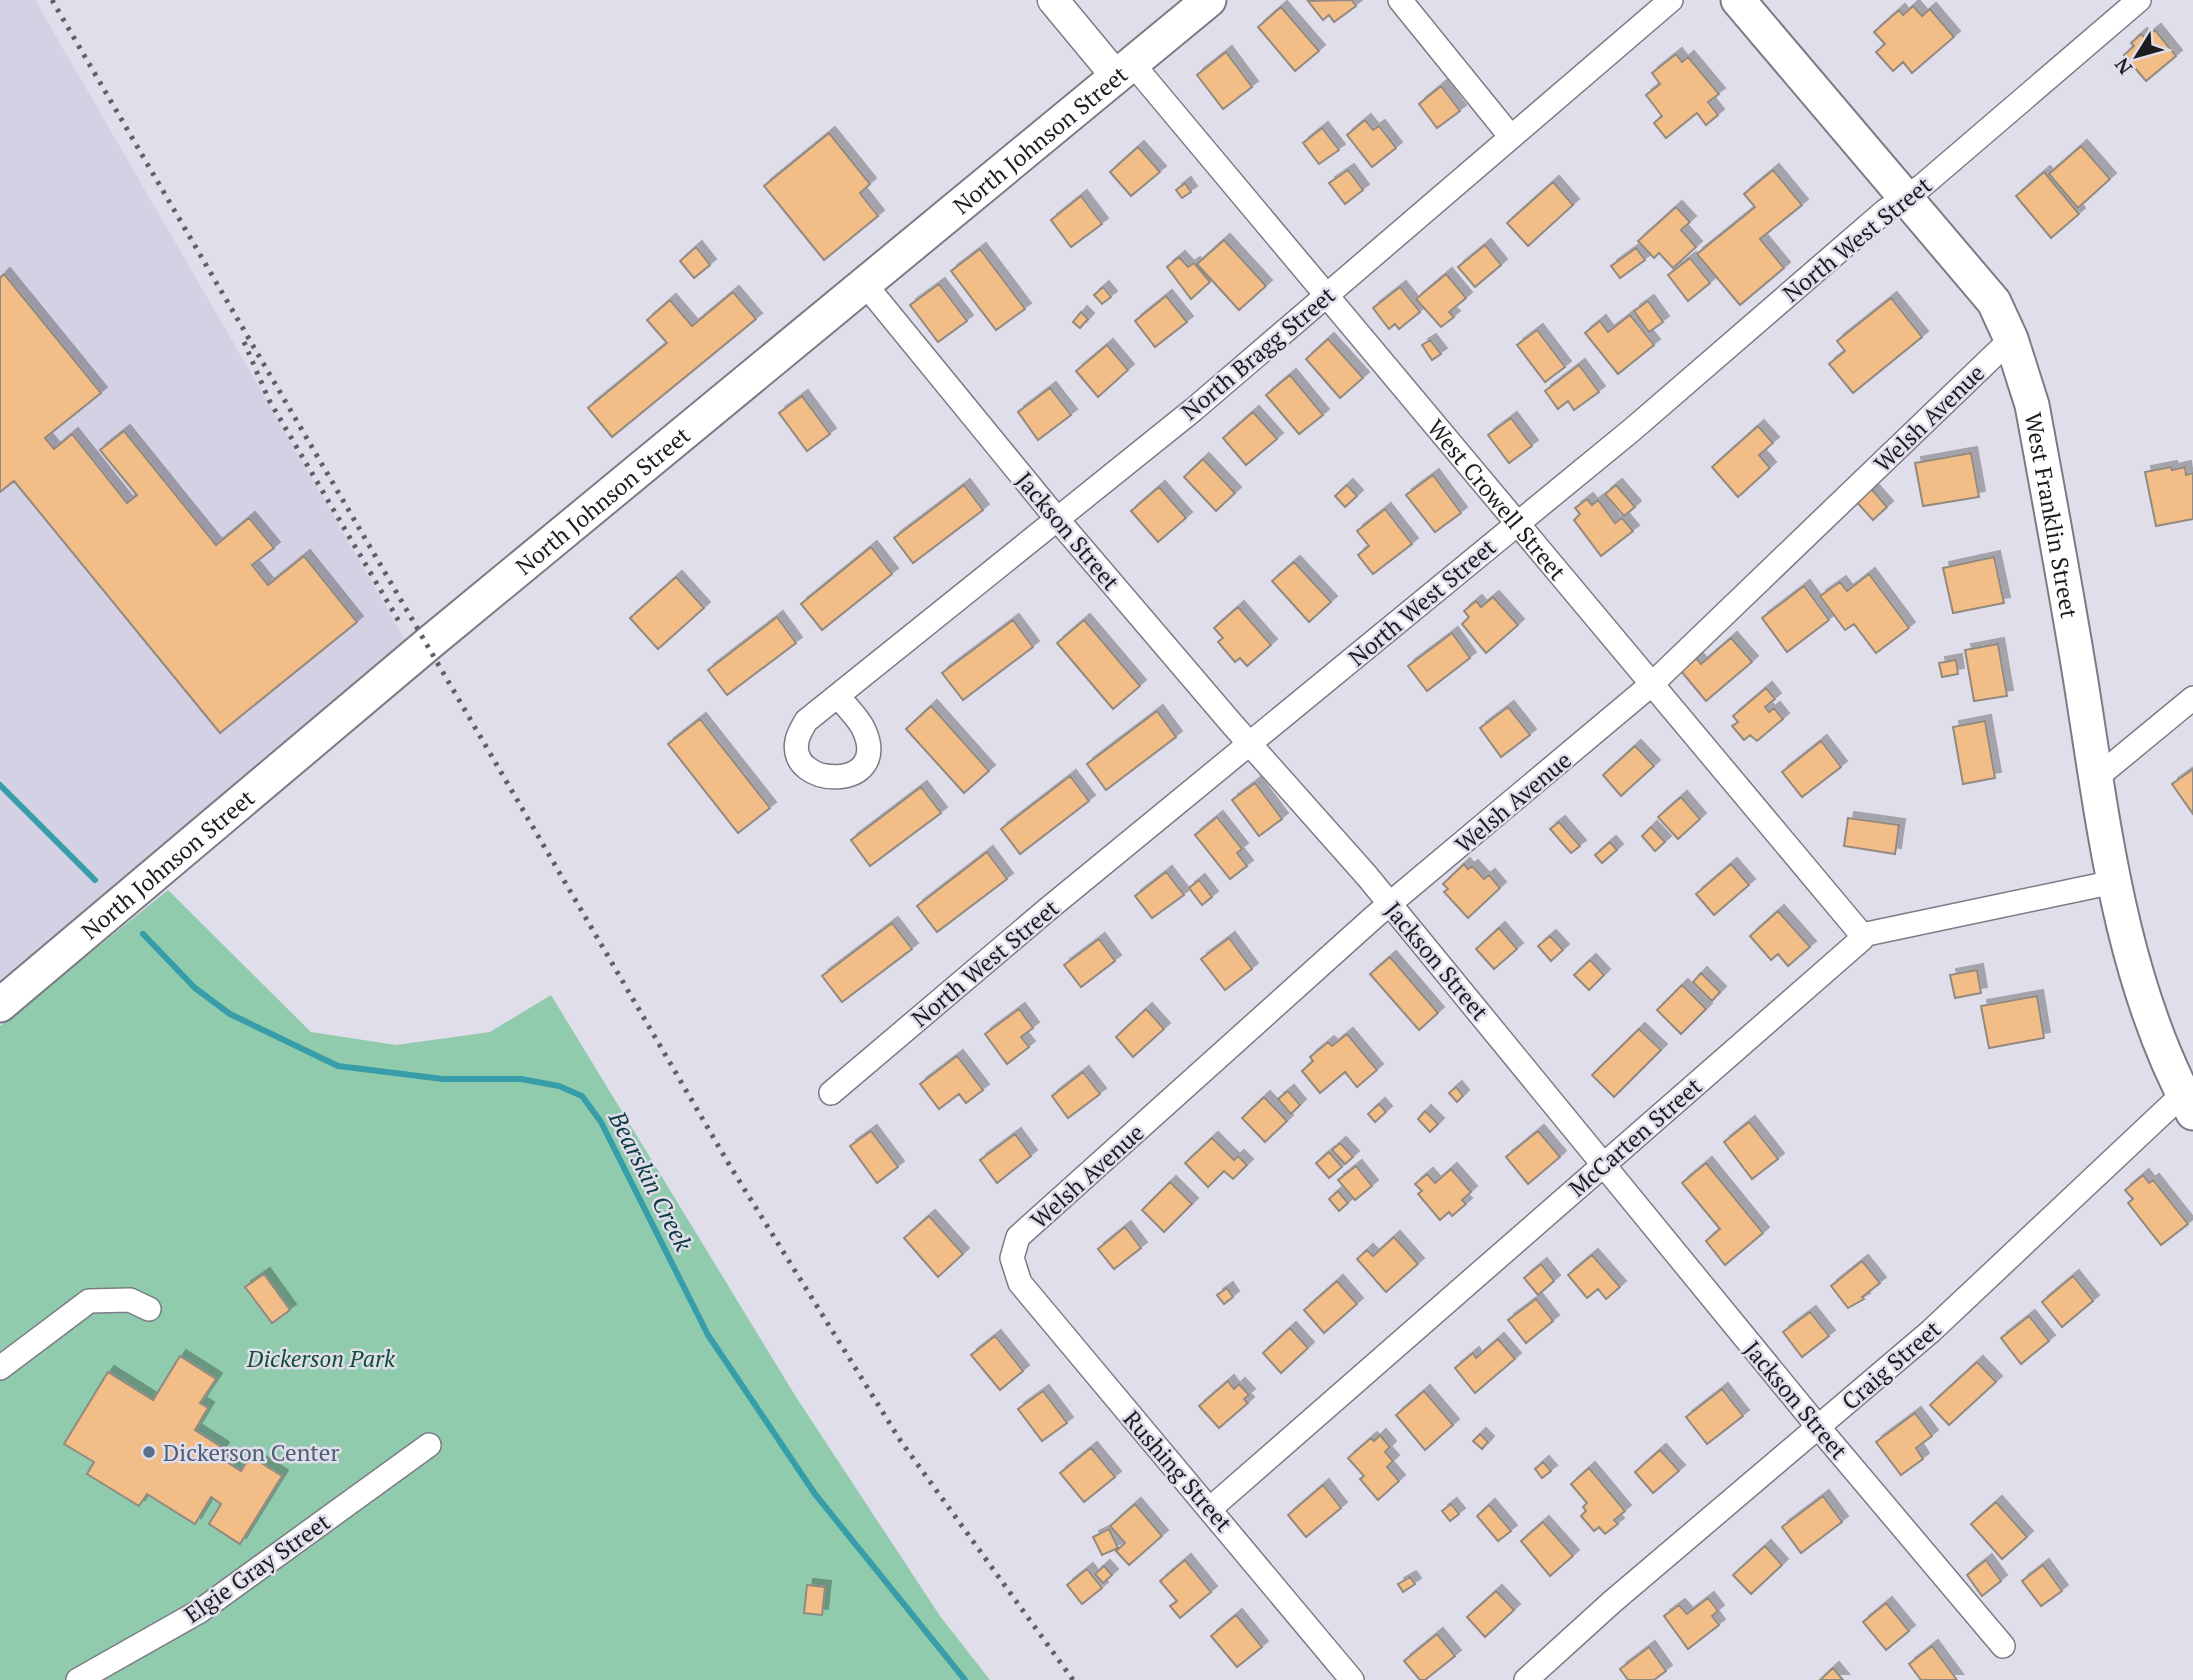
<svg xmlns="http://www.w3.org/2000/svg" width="2193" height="1680" viewBox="0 0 2193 1680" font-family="'PT Serif',serif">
<defs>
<filter id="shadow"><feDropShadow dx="6" dy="-6" stdDeviation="0" flood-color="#0004"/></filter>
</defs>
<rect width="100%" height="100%" fill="#e0deea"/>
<!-- built -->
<path fill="#d3d1e3" d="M0 0H35L406 641 0 980Z"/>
<!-- green -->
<path fill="#91cbae" d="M168 890 311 1032 396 1045 490 1032 551 995 796 1397 940 1616 990 1680H0V1026Z"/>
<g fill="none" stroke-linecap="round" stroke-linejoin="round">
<!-- stream -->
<path stroke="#379ea9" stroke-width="6" d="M0 785 95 880
M143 934 195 988 230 1014 338 1066 443 1079H521L559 1086 582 1096 601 1122 708 1335 815 1494 965 1680"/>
</g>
<!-- building -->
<path fill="#f2bd86" stroke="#928a81" stroke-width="2" filter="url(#shadow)" d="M1352 0 1356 6 1334 22 1329 15 1323 20 1308 1Z
M1913 6 1922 16 1930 9 1954 37 1912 73 1903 62 1893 71 1876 52 1885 44 1874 32 1899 10 1903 15Z
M1281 7 1319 51 1295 71 1258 27Z
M2155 30 2176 56 2146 81 2124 55 2134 46 2131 43 2141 34 2145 38Z
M1226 52 1252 87 1223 109 1197 75Z
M1676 54 1682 62 1688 57 1719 94 1708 102 1718 115 1706 125 1697 113 1666 138 1654 123 1662 116 1646 95 1660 84 1652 73Z
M1441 86 1460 111 1437 128 1419 104Z
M1365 120 1373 130 1379 126 1396 148 1372 167 1347 135Z
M1322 128 1339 150 1319 164 1303 143Z
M829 133 870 184 860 193 878 216 824 260 764 186Z
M2081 146 2110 179 2078 208 2049 174Z
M1138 147 1160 172 1131 196 1110 172Z
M1348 170 1363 190 1345 204 1329 183Z
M1773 170 1802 205 1760 239 1784 268 1740 305 1697 254 1755 207 1744 194Z
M2044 172 2079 214 2051 238 2016 196Z
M1553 182 1573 205 1528 246 1507 223Z
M1185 183 1191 192 1182 198 1176 190Z
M1081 196 1102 224 1071 247 1051 220Z
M1676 207 1690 222 1681 230 1696 247 1673 268 1659 253 1654 258 1638 241Z
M1224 240 1266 286 1239 310 1197 264Z
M1485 245 1501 265 1475 287 1458 267Z
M696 247 710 265 694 278 680 261Z
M1636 248 1645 260 1620 278 1611 266Z
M980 249 1025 309 996 330 951 271Z
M1179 257 1188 267 1194 263 1210 282 1191 299 1167 267Z
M1690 258 1710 283 1688 301 1668 275Z
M4 274 101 393 45 438 54 449 72 434 127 503 137 495 100 450 124 431 216 545 249 518 274 548 252 565 268 585 304 556 357 622 220 733 14 481 0 492V278Z
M1446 274 1466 298 1449 312 1454 317 1441 327 1416 299Z
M939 284 967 321 938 342 910 305Z
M1103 287 1111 297 1102 304 1094 295Z
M1400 287 1420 312 1399 329 1395 324 1389 329 1373 308Z
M733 292 756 319 612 437 588 408 667 343 647 320 670 300 692 326Z
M1166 296 1187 322 1155 347 1135 321Z
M1891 298 1922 337 1853 393 1829 364 1845 351 1837 341Z
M1648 301 1663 322 1649 332 1634 311Z
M1081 312 1088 319 1080 328 1073 322Z
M1630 315 1654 345 1618 374 1585 333 1600 321 1608 332Z
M1537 330 1565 367 1545 382 1517 345Z
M1328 339 1363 378 1340 398 1306 359Z
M1430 340 1441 354 1432 360 1422 345Z
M1107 345 1128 370 1098 397 1076 371Z
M1579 365 1599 392 1574 410 1568 401 1558 409 1545 391Z
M1290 375 1323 415 1299 434 1266 395Z
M1050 388 1071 415 1038 440 1018 412Z
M802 396 830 434 807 451 779 413Z
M1253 412 1277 439 1246 465 1223 438Z
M1511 418 1532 446 1509 463 1488 435Z
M1758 426 1773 443 1759 455 1770 468 1738 497 1712 467Z
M1971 453 1979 497 1923 506 1915 463Z
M1203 459 1235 493 1216 511 1184 477Z
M2171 467 2172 470 2185 467 2186 475 2193 473V519L2156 526 2145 472Z
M1433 475 1461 513 1435 532 1406 495Z
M964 485 983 510 913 563 894 538Z
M1347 485 1357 496 1345 507 1335 496Z
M1616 485 1635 507 1624 516 1605 494Z
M1868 485 1887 507 1873 520 1853 498Z
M1159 487 1186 518 1158 542 1131 511Z
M1587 499 1592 505 1598 500 1615 523 1622 518 1633 531 1601 556 1574 520 1580 514 1575 508Z
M1385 509 1412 544 1373 574 1358 555 1369 546 1357 531Z
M871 547 892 574 822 630 801 604Z
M1994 557 2004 603 1953 613 1943 568Z
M1294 562 1331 602 1309 622 1272 581Z
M1869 574 1909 628 1876 653 1854 624 1845 630 1820 596 1840 582 1847 591Z
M676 577 704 608 658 649 630 618Z
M1804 586 1829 620 1787 652 1762 618Z
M1493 597 1518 625 1486 653 1462 624 1469 617 1464 611 1476 601 1481 607Z
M1238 607 1271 645 1247 666 1240 658 1235 662 1218 642 1223 638 1214 628Z
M777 617 796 643 727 695 708 670Z
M1013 620 1033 647 963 700 942 673Z
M1084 620 1140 686 1113 709 1057 643Z
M1452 633 1470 658 1427 691 1408 666Z
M1731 638 1752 662 1706 701 1681 671 1696 658 1701 664Z
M1998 644 2007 696 1974 701 1965 650Z
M1956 660 1958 674 1942 677 1939 663Z
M1766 688 1775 699 1765 707 1769 712 1774 708 1783 719 1757 741 1750 735 1744 740 1732 726 1738 722 1733 716Z
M931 706 989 771 964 793 906 729Z
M1508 707 1530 735 1501 757 1480 728Z
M1157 711 1176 737 1106 790 1087 764Z
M700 719 770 808 738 833 668 744Z
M1985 721 1995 778 1963 784 1953 727Z
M1821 741 1841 767 1802 797 1782 772Z
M1635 746 1654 766 1621 796 1603 775Z
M2193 769V814L2172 784Z
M1070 776 1089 801 1020 854 1001 829Z
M1255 783 1282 819 1259 836 1232 800Z
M921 787 941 813 870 866 851 840Z
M1681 797 1700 819 1678 839 1658 817Z
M1217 817 1242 849 1237 853 1247 866 1230 879 1195 835Z
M1848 818 1899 825 1895 854 1844 846Z
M1559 822 1580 846 1571 853 1550 829Z
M1651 827 1665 842 1655 851 1642 836Z
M1610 842 1617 850 1602 863 1595 855Z
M987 852 1007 879 937 932 917 906Z
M1464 864 1468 869 1472 866 1484 879 1489 875 1500 888 1468 918 1444 892 1448 889 1443 884Z
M1731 864 1749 885 1714 915 1696 894Z
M1166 872 1184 895 1152 918 1135 896Z
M1199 880 1212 897 1202 905 1189 888Z
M1778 911 1810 947 1788 966 1778 954 1771 960 1750 936Z
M892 923 912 949 842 1002 822 976Z
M1499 928 1517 949 1494 969 1476 949Z
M1550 936 1563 950 1551 961 1538 946Z
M1229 938 1252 969 1225 990 1201 959Z
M1099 939 1115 961 1081 987 1064 965Z
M1390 957 1438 1013 1419 1030 1370 974Z
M1590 960 1604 975 1589 990 1574 975Z
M1977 970 1981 993 1955 998 1950 975Z
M1701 973 1720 992 1712 1001 1693 982Z
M1682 985 1706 1009 1681 1034 1657 1010Z
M2037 996 2044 1038 1989 1048 1981 1006Z
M1019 1009 1033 1028 1021 1037 1029 1047 1007 1064 985 1034Z
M1146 1009 1164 1029 1133 1057 1116 1037Z
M1639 1029 1661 1050 1614 1097 1592 1075Z
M1347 1034 1377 1070 1357 1087 1345 1072 1320 1093 1302 1071 1313 1061 1310 1057 1328 1042 1332 1046Z
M957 1056 983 1090 966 1103 959 1094 939 1109 920 1084Z
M1083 1072 1100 1094 1068 1118 1052 1096Z
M1456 1087 1463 1096 1457 1102 1449 1093Z
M1288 1091 1300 1105 1291 1114 1278 1099Z
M1264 1097 1287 1121 1265 1142 1242 1118Z
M1379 1104 1386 1112 1375 1122 1368 1114Z
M1425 1111 1438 1124 1430 1132 1418 1119Z
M1749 1122 1778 1159 1752 1179 1724 1142Z
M871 1131 898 1167 877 1183 850 1146Z
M1538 1131 1560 1157 1528 1184 1506 1157Z
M1015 1134 1031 1156 997 1183 980 1160Z
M1212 1138 1234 1160 1238 1156 1247 1165 1233 1179 1224 1171 1208 1187 1185 1163Z
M1340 1143 1353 1157 1345 1164 1332 1150Z
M1329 1152 1342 1167 1329 1178 1316 1163Z
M1706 1163 1763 1233 1725 1265 1706 1241 1720 1229 1682 1183Z
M1356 1166 1372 1186 1355 1200 1338 1180Z
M1451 1169 1471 1192 1462 1200 1466 1204 1452 1216 1449 1212 1440 1220 1418 1194 1422 1191 1415 1184 1427 1174 1435 1183Z
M2143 1175 2149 1183 2153 1180 2188 1224 2161 1245 2128 1203 2133 1199 2125 1190Z
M1170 1182 1192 1204 1164 1232 1142 1210Z
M1338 1191 1348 1203 1339 1211 1329 1199Z
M929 1216 963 1254 938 1277 904 1238Z
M1125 1227 1141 1248 1114 1269 1098 1249Z
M1394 1237 1418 1264 1386 1292 1357 1259 1367 1250 1373 1256Z
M1592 1255 1620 1287 1606 1299 1598 1289 1587 1298 1568 1275Z
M1862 1261 1880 1283 1862 1297 1864 1299 1848 1308 1831 1286Z
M1541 1264 1554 1281 1538 1295 1524 1278Z
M264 1274 290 1310 272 1323 245 1287Z
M2073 1276 2093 1301 2062 1327 2042 1302Z
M1337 1281 1357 1304 1324 1333 1304 1310Z
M1227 1288 1233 1297 1224 1304 1217 1295Z
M1536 1299 1553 1321 1526 1343 1508 1320Z
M1810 1312 1829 1336 1802 1357 1783 1332Z
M2029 1316 2049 1341 2021 1364 2001 1338Z
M1290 1328 1308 1348 1281 1373 1263 1353Z
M995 1336 1023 1371 1000 1390 971 1355Z
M1498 1339 1515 1359 1475 1393 1455 1368 1473 1353 1476 1358Z
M180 1356 216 1379 200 1403 208 1408 195 1430 223 1448 218 1456 241 1471 250 1456 282 1476 240 1544 209 1524 221 1504 211 1497 195 1524 147 1494 139 1506 87 1474 94 1462 64 1444 108 1372 153 1400Z
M1977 1362 1996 1382 1949 1425 1930 1405Z
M1228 1381 1234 1389 1239 1384 1249 1395 1244 1399 1248 1403 1219 1428 1199 1406Z
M1722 1389 1743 1416 1707 1444 1686 1417Z
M1043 1391 1067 1423 1042 1441 1018 1409Z
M1424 1391 1453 1425 1425 1450 1396 1415Z
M1915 1413 1932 1436 1916 1448 1923 1459 1901 1475 1876 1442Z
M1480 1434 1488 1442 1482 1449 1473 1441Z
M1380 1435 1390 1447 1385 1452 1393 1461 1387 1467 1399 1481 1378 1500 1360 1479 1364 1476 1348 1458 1371 1438 1374 1441Z
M1091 1448 1115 1477 1084 1502 1060 1473Z
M1660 1450 1679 1471 1653 1493 1635 1472Z
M1543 1462 1551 1471 1542 1478 1535 1469Z
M1589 1468 1625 1511 1614 1520 1618 1524 1605 1534 1599 1527 1594 1531 1581 1516 1586 1511 1583 1507 1587 1503 1571 1484Z
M1323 1485 1341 1508 1306 1537 1288 1515Z
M1823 1496 1842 1522 1801 1553 1782 1527Z
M1996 1502 2027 1537 2002 1559 1971 1524Z
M1135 1504 1162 1536 1129 1565 1116 1551 1125 1543 1110 1526Z
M1451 1504 1459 1514 1450 1521 1442 1511Z
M1489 1505 1511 1531 1498 1541 1477 1516Z
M1543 1522 1573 1556 1550 1576 1521 1541Z
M1109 1529 1118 1548 1102 1555 1093 1537Z
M1765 1546 1782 1565 1751 1594 1733 1575Z
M1185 1560 1211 1592 1180 1618 1170 1606 1177 1601 1160 1581Z
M1986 1560 2001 1581 1982 1596 1967 1575Z
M2043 1565 2062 1591 2041 1606 2022 1581Z
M1104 1566 1112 1575 1103 1583 1095 1574Z
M1087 1569 1102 1588 1082 1604 1067 1585Z
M1410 1577 1415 1584 1403 1592 1398 1584Z
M807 1585 825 1587 822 1615 804 1613Z
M1496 1591 1514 1610 1485 1637 1467 1617Z
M1708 1598 1718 1611 1712 1616 1719 1625 1688 1649 1664 1616 1679 1605 1687 1614Z
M1886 1603 1909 1631 1886 1650 1863 1622Z
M1236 1615 1262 1647 1237 1667 1211 1636Z
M1437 1634 1455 1656 1425 1680H1420L1404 1661Z
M1932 1646 1957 1680H1921L1909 1664Z
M1649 1647 1666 1671 1654 1680H1628L1620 1669Z
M1833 1668 1843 1680H1820Z"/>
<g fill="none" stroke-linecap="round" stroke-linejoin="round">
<!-- minor casing -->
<g stroke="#7c7b85" stroke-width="26">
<g id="minor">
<path d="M1400 0 1511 137"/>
<path id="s1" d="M1132 63 1862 935"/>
<path d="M864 283 1057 519 1232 724 1367 876 1819 1428 2003 1646"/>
<path d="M838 696C846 707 859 718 864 730 892 792 787 789 797 741 798 734 803 727 806 721L1193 410 1671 0"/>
<path d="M2096 778 2193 698"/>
<path d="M831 1093 1048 909 1633 429 1885 211 1922 186 2139 0"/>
<path d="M0 1368 89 1301 130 1300 149 1309"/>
<path d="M1211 1508 1862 939V935L2114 882"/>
<path d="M78 1680 200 1611 429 1445"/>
<path d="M1352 1680 1020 1283 1012 1258 1018 1237 1374 917 1652 684 2011 339"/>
<path d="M1526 1680 1612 1602 1931 1331 2183 1094"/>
</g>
</g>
<!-- tertiary casing -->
<g stroke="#7c7b85" stroke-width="33">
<path id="tertiary" d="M1053 0 1116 76"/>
</g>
<!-- secondary casing -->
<g stroke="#7c7b85" stroke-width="37">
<g id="secondary">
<path id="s2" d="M1738 0 1994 302 2011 339 2032 405C2049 497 2066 589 2081 682 2104 828 2121 982 2193 1113"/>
<path id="s3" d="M0 1005 428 644 1209 0"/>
</g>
</g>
<!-- minor -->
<use href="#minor" stroke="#fff" stroke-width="23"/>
<!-- tertiary -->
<use href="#tertiary" stroke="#fff" stroke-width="30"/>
<!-- secondary -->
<use href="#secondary" stroke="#fff" stroke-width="33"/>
<!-- rail -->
<path stroke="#605f66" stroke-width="5" stroke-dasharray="3.5 7" stroke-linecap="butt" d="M52 0 730 1166 900 1440 1073 1680
M244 342 269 400 400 623"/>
</g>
<!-- markers -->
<circle fill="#5c6f8a" stroke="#e0deea" stroke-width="2.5" cx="149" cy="1452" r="7"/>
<g text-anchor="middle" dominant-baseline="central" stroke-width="5" stroke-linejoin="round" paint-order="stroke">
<!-- street labels -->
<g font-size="23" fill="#1c1b1f" stroke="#e0deea">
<text stroke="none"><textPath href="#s3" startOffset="1353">North Johnson Street</textPath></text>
<text transform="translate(1857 239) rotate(-39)">North West Street</text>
<text transform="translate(1258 353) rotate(-40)">North Bragg Street</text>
<text transform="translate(1929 418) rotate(-44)">Welsh Avenue</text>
<text stroke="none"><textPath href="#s1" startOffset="569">West Crowell Street</textPath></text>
<text stroke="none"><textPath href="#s3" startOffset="786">North Johnson Street</textPath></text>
<text stroke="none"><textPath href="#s2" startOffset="618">West Franklin Street</textPath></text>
<text transform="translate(1068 531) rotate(50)">Jackson Street</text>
<text transform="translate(1422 602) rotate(-40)">North West Street</text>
<text transform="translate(1513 802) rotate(-40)">Welsh Avenue</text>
<text stroke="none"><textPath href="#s3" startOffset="219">North Johnson Street</textPath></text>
<text transform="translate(1437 961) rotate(50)">Jackson Street</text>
<text transform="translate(985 963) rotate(-40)">North West Street</text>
<text transform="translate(1635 1137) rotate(-41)">McCarten Street</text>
<text transform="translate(1087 1176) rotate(-42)">Welsh Avenue</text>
<text transform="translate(1891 1365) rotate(-41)">Craig Street</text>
<text transform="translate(1796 1400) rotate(50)">Jackson Street</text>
<text transform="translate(1178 1471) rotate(49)">Rushing Street</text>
<text transform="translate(257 1568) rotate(-35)">Elgie Gray Street</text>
</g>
<!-- park labels -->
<g font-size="23" font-style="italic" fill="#114f37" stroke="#e0deea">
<text x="321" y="1358">Dickerson Park</text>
</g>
<!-- service labels -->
<g font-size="23" fill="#4e5e75" stroke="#e0deea" text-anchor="start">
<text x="163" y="1452">Dickerson Center</text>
</g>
<!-- water labels -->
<g font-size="24" font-style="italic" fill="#0b3b40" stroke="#e0deea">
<text transform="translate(651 1181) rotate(63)">Bearskin Creek</text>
</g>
</g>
<!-- north arrow -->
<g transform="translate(2137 56) rotate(233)" stroke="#e0deea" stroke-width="5" paint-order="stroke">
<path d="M0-5L12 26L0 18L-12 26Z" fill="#1c1b1f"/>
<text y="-10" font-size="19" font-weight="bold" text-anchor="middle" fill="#1c1b1f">N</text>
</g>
</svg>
